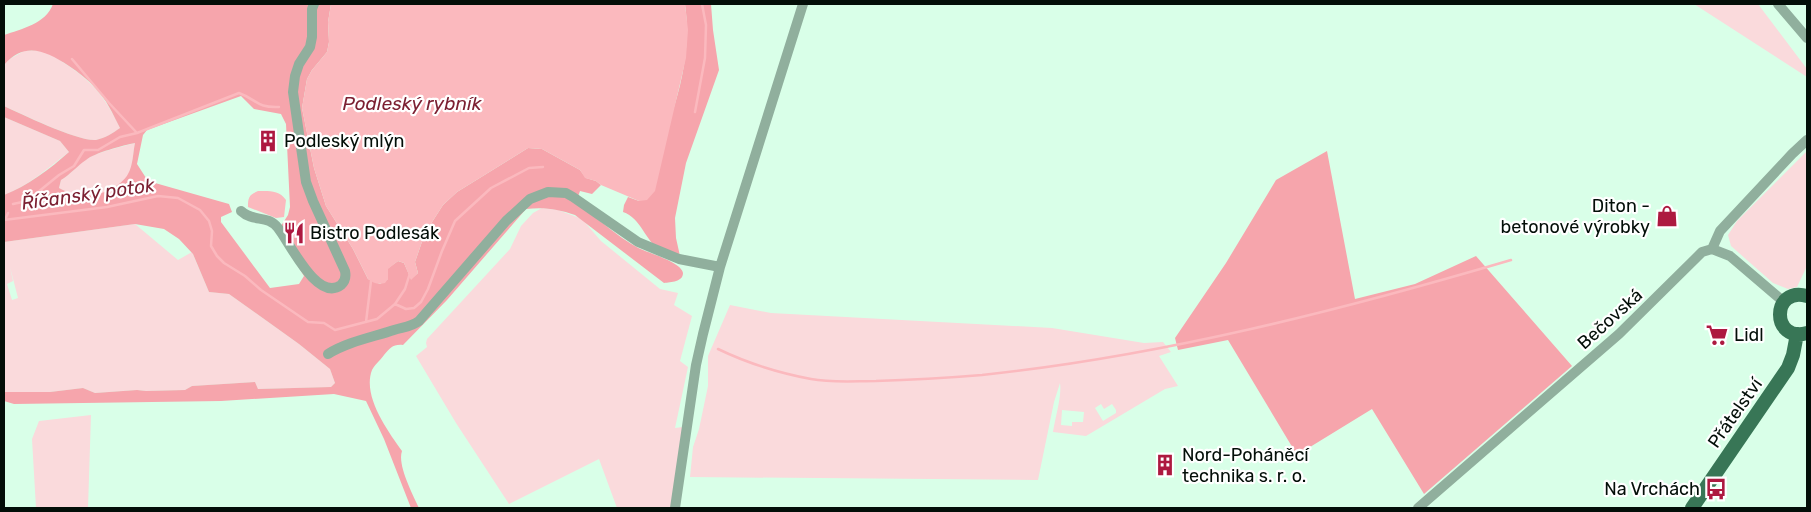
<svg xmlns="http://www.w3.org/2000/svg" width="1811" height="512" viewBox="0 0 1811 512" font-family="Rubik,sans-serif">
<rect width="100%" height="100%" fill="#d9ffe8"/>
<!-- green -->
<path fill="#fadadc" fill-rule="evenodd" d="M1694 4H1758L1807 69V77Z
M24 51C29 51 35 50 40 51 49 52 57 58 64 63 92 81 106 98 120 128 113 133 105 138 96 140 79 142 22 114 4 106V65L8 60Z
M4 117 60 141 69 152C48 168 28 186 4 195Z
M135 143C133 152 133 165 129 174 121 189 97 199 81 196 73 195 66 192 59 188L61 180C71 174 77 166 85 160 96 152 122 147 135 143Z
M1807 151V266L1797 287 1788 289 1773 283 1731 246 1728 235 1737 221Z
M542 208 558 210 582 219 601 241 660 289 678 293 674 305 692 316 680 361 688 367 675 428 683 427 671 508H617L599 459 509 504 456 423 416 356 427 347 426 343 427 339 510 249 521 226 533 213Z
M135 224 178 260 192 252 209 292 229 294 299 344 330 369 335 383 331 387 258 389 255 382 192 386 185 390 146 391 137 390 95 393 83 388 50 392H4V242ZM10 267 18 298 12 300 7 284 13 281Z
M730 305 771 313 1052 328 1144 343 1163 342 1171 352 1159 356 1178 386 1165 389 1086 436 1053 432C1055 418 1062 396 1060 383L1054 402 1038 480 690 477 693 447 699 429 708 386V356ZM1101 404 1104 409 1112 404 1116 410V413L1103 421 1095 408ZM1062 410 1084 412 1083 422H1072V426L1061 425Z
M91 415 88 508H36L32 439 39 421Z"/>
<!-- forest -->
<path fill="#f6a5ac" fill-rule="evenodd" d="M53 4H331L328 22 329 42 327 52 312 70 307 79 302 108 314 168 326 206 353 249 368 279 380 284 388 279 387 269 398 261 404 263 411 279 418 273 415 262 425 233 443 205 457 192 528 148 542 149 580 170 586 178 596 181 601 185 592 194 580 191 576 202C596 217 622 241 643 250 652 254 682 263 683 273 683 282 671 282 664 283L575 215C558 209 544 207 526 209L447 300 403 345C393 344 390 348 384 355 380 361 375 364 372 370 362 396 388 431 402 451 397 465 413 495 419 508H411L384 439 366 401 334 394 221 401 14 404 4 401V392H50L83 388 95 393 137 390 146 391 185 390 192 386 255 382 258 389 331 387 335 383 330 369 299 344 229 294 209 292 193 254 179 239 164 229 135 224 4 242V195C27 186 50 169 69 152L60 141 4 117V106C21 114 79 142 96 140 105 138 113 133 120 128 113 114 106 99 96 88 88 80 78 72 69 66 46 51 25 41 4 65V35C21 29 46 24 53 4ZM241 96 254 109 281 114 286 124 290 207 288 215 281 226 287 249 304 276 299 284 270 288 221 222V217L232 212 229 204 148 181 137 164 143 135 147 130ZM135 143C133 152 133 166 128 174 125 180 117 186 111 189 93 198 77 198 59 188L61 180C71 174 77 166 86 160 94 153 124 145 135 143Z
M685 4H711L713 30 719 70 686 163 675 218 676 238 680 256C674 254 665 253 660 250 646 242 641 218 623 212L624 205 628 197 639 201C663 137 695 74 685 4Z
M1327 151 1355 299 1415 284 1476 256 1572 366 1424 494 1372 409 1297 455 1228 340 1178 350 1175 338 1226 263 1276 180Z"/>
<!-- water -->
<path fill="#fbb9be" d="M331 4H685L688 30 686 58 655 191 647 200 639 201 601 185 596 181 585 178 580 170 542 149 528 148 457 192 443 205 425 233 415 262 418 273 411 280 404 263 398 261 388 269V279L385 283C378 285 373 283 368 279L353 249 326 206 314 168 302 108 307 79 312 70 327 52 329 42 328 22Z
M258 191C270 191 279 190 286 200L284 217 276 218 248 207C248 197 249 195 258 191Z"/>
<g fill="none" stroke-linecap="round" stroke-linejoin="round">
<!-- stream -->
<path stroke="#fbb9be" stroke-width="2.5" d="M72 59 109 103 137 133
M695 112 705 58 706 25 702 4
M13 204 27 201 59 175 74 166 84 150H98L120 137 137 133 239 93C258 100 256 108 279 107
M4 220 107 207 158 196 178 198 200 210 209 221 212 231 211 246 217 256 224 263 245 276 261 290 308 322 324 323 335 330 377 319 395 304 406 309 414 308 421 302 428 289 442 251 455 221 491 188 529 168 543 167
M5 220 8 213
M395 304 405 289 410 273
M366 322 371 281
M718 349C747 363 779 373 811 379 832 383 854 381 876 381 912 380 946 378 982 375 1161 356 1338 311 1511 260"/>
<!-- minor -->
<path stroke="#90af9d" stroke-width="10" d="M1778 4 1807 38
M241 211C254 223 267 214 278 228 289 241 317 303 341 285 346 281 346 276 345 271L313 201 306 182 293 92 295 76 299 64 310 47 312 37V9L314 4
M1712 249 1730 256 1784 302
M328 354C347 342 373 337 394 330 404 327 411 327 419 321L506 221 530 199 548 192 566 193 573 197 638 242 679 259 720 267
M675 508 696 365 703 334 720 267 803 4
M1418 508 1619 334 1695 259 1702 252 1712 249 1720 231 1792 154 1807 140"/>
<!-- major -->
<path stroke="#387656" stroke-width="14" d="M1807 296C1771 286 1771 343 1807 333
M1692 508 1788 368 1793 355 1797 334"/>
</g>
<!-- icons -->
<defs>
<g id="building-bare" transform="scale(1.725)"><path d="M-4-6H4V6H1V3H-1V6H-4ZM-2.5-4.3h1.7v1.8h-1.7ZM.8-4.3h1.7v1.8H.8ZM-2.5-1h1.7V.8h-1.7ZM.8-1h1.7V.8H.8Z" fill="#ad1940" stroke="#fff" stroke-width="2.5" paint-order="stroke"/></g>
<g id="shop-bare" transform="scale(1.725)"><path d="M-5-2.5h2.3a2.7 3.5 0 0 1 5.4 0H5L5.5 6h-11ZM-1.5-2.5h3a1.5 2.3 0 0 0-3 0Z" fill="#ad1940" stroke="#fff" stroke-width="2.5" paint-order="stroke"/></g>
<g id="restaurant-bare" transform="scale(1.725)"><path d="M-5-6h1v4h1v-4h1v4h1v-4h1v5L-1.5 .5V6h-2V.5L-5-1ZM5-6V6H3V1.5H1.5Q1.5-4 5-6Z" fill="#ad1940" stroke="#fff" stroke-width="2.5" paint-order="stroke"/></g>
<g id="supermarket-bare" transform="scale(1.725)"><path d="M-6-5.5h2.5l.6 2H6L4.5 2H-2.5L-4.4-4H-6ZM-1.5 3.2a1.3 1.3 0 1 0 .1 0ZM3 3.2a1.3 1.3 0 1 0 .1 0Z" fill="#ad1940" stroke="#fff" stroke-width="2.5" paint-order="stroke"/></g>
<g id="bus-bare" transform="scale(1.725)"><path d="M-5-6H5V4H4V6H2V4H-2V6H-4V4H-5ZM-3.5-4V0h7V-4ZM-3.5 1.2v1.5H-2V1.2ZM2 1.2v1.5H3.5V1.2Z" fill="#ad1940" stroke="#fff" stroke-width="2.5" paint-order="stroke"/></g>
</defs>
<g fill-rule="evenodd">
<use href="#building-bare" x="268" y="141"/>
<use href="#shop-bare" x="1667" y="216"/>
<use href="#restaurant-bare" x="294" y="233"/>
<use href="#supermarket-bare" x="1717" y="335"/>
<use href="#building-bare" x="1165" y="465"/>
<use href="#bus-bare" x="1716" y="489"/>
</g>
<g text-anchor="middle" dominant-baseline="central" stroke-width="4.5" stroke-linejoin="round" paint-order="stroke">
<!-- poi labels -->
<g font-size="18" fill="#030e08" stroke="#fff" text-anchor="start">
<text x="284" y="141">Podleský mlýn</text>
<text x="1650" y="206" text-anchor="end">Diton -<tspan x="1650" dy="21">betonové výrobky</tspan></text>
<text x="310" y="233">Bistro Podlesák</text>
<text x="1734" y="335">Lidl</text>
<text x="1182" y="455">Nord-Poháněcí<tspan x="1182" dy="21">technika s. r. o.</tspan></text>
<text x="1700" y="489" text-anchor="end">Na Vrchách</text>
</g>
<!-- street labels -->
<g font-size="18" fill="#030e08" stroke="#fff">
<text transform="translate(1610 319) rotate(-42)">Bečovská</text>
<text transform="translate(1735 413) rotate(-55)">Přátelství</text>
</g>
<!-- water labels -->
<g font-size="19" font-style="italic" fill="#7c2032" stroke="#fff">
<text x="412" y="103">Podleský rybník</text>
<text transform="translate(88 194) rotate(-8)">Říčanský potok</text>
</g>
</g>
<!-- border -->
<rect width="1811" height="512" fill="none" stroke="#030e08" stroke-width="10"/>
</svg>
